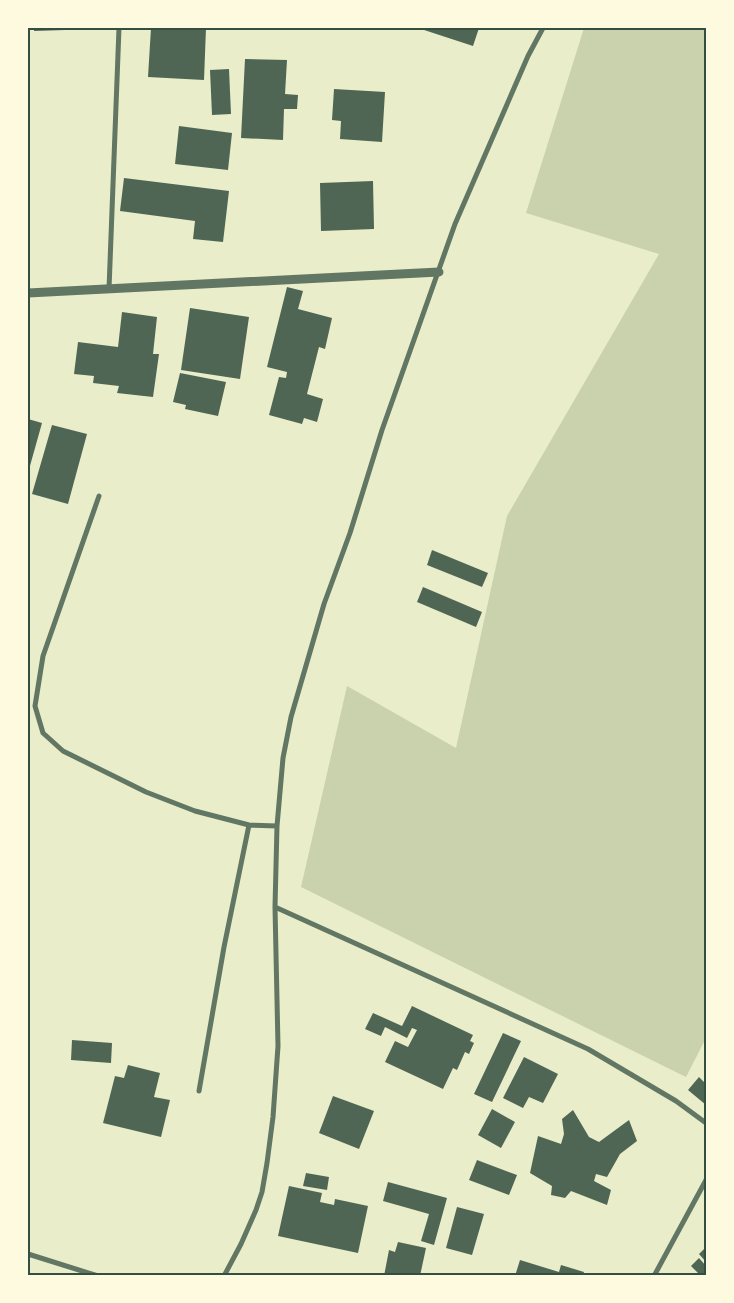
<svg xmlns="http://www.w3.org/2000/svg" width="734" height="1303" viewBox="0 0 734 1303" font-family="Overpass,sans-serif">
<rect width="100%" height="100%" fill="#e9edc9"/>
<!-- green -->
<path fill="#cad2ad" d="M584 28H706V1038L686 1077 301 887 347 686 456 748 507 516 659 254 526 213Z"/>
<!-- building -->
<path fill="#4f6655" d="M34 28H65V30L34 31Z
M151 28H206L204 80 148 77Z
M418 28H479L473 46Z
M245 59 287 60 285 94 298 95 297 109H284L283 140 241 138Z
M229 69 231 114 212 115 210 70Z
M334 89 385 92 382 142 340 139 341 121 332 120Z
M179 126 232 133 228 170 175 164Z
M124 178 229 191 223 242 193 239 195 221 120 211Z
M373 181 374 229 321 231 320 183Z
M287 287 303 291 298 309 332 318 325 349 319 347 307 394 323 399 317 422 304 418 302 424 269 415 279 377 286 378 287 372 267 367Z
M190 308 249 317 240 379 181 370Z
M122 312 157 317 153 354H159L153 397 117 393 119 386 93 383 94 376 74 374 78 342 118 347Z
M180 373 226 382 218 416 185 409 186 405 173 402Z
M28 419 42 423 28 473Z
M52 425 87 434 68 504 32 494Z
M432 550 488 573 482 587 427 565Z
M423 587 482 612 476 627 417 602Z
M412 1006 473 1035 470 1041 474 1043 469 1054 465 1052 457 1070 453 1068 443 1089 385 1062 395 1041 408 1047 417 1030 412 1028 407 1038 385 1027 381 1036 365 1029 373 1013 402 1026Z
M503 1033 521 1041 492 1102 474 1094Z
M72 1040 112 1043 111 1063 71 1060Z
M524 1057 558 1074 543 1103 529 1097 523 1108 503 1098Z
M128 1065 160 1073 154 1097 170 1100 161 1137 103 1123 115 1076 124 1078Z
M699 1077 706 1084V1105L688 1090Z
M333 1096 374 1111 359 1149 319 1133Z
M492 1109 515 1122 501 1148 478 1135Z
M573 1110 589 1137 599 1142 629 1120 637 1141 620 1154 607 1177 596 1174 594 1181 611 1190 607 1205 571 1191 565 1198 551 1195 552 1186 530 1173 538 1136 561 1144 564 1134 562 1119Z
M477 1160 517 1175 509 1195 469 1180Z
M306 1173 329 1177 327 1190 303 1186Z
M388 1182 447 1198 434 1245 421 1241 429 1214 383 1201Z
M289 1186 322 1193 320 1202 334 1205 335 1199 368 1206 358 1253 278 1236Z
M457 1207 484 1214 472 1255 446 1248Z
M398 1242 426 1248 420 1276H384L389 1250 395 1252Z
M706 1247V1262L699 1254Z
M699 1258 706 1266V1276H701L691 1266Z
M520 1260 559 1272 561 1265 584 1272 583 1276H515Z"/>
<g fill="none" stroke-linecap="round" stroke-linejoin="round">
<!-- minor -->
<path stroke="#617663" stroke-width="5" d="M109 289 119 28
M99 496 43 656 35 706 43 733 63 751 146 792 195 811 249 825 277 826
M275 907 588 1049 676 1101 706 1123
M199 1091 224 947 249 825
M28 1254 98 1276
M224 1276 241 1244 256 1210 262 1192 267 1163 273 1117 278 1046 275 907 277 826 283 758 291 717 324 604 350 533 382 430 455 224 528 56 543 28
M654 1276 706 1180"/>
<!-- tertiary -->
<path stroke="#617663" stroke-width="9" d="M28 293 439 272"/>
</g>
<!-- border -->
<rect width="734" height="1303" fill="none" stroke="#fefae0" stroke-width="58"/>
<rect x="29" y="29" width="676" height="1245" fill="none" stroke="#344e41" stroke-width="2"/>
</svg>
